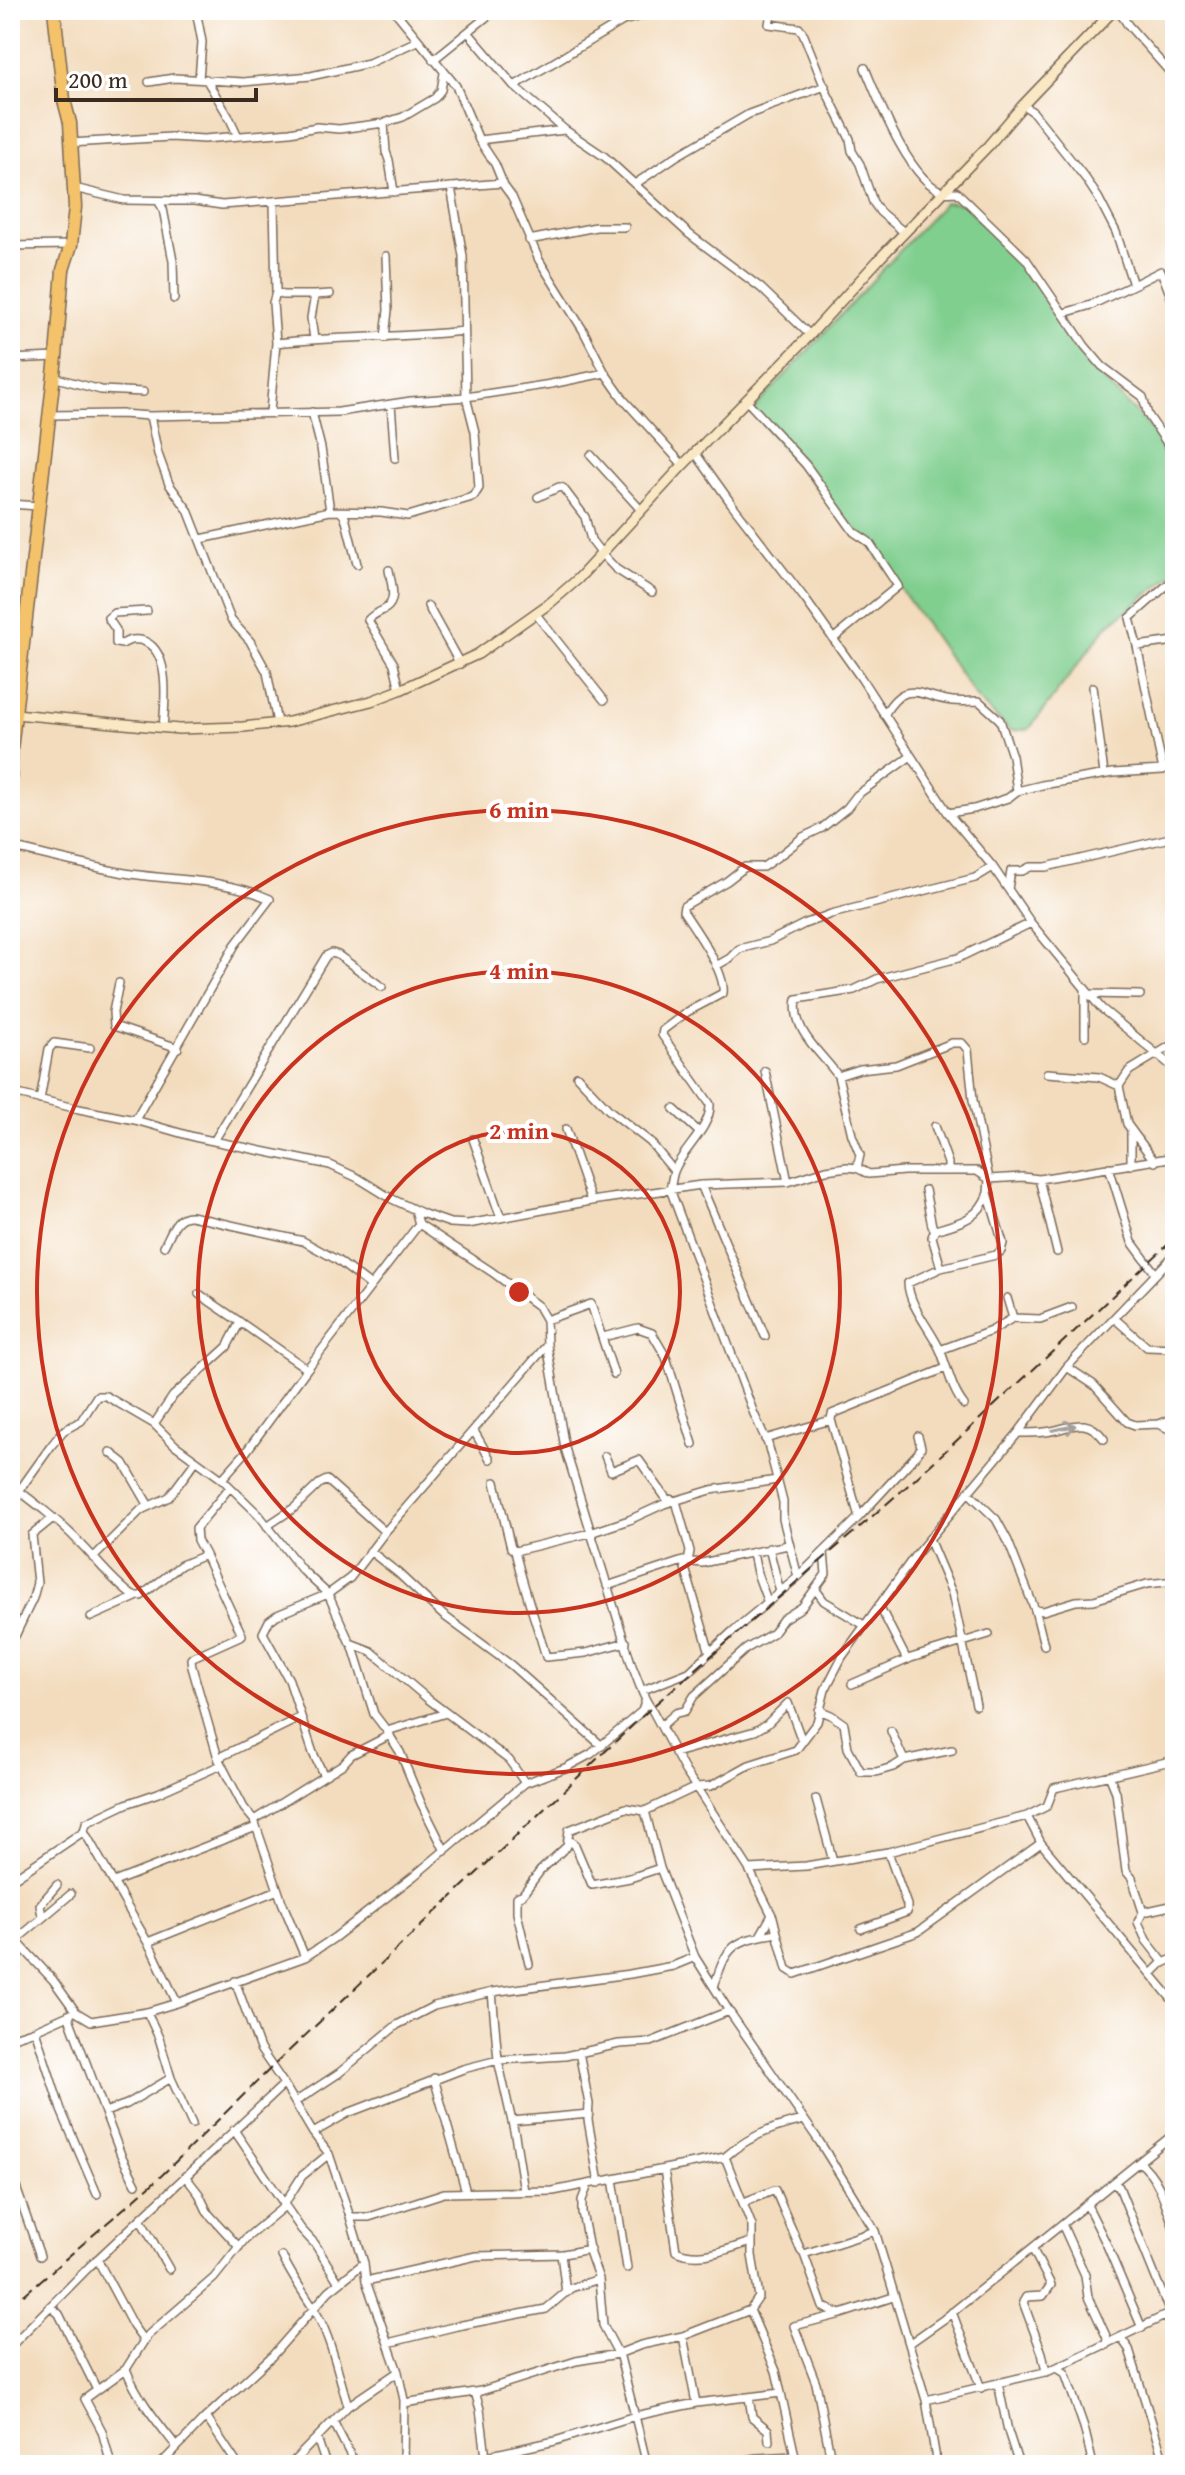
<svg xmlns="http://www.w3.org/2000/svg" width="1185" height="2475" viewBox="0 0 1185 2475" font-family="'Gentium Book Plus',serif">
<rect width="100%" height="100%" fill="#fff"/>
<filter id="ink" filterUnits="userSpaceOnUse"><feTurbulence type="fractalNoise" baseFrequency=".0125" numOctaves="2"/><feDisplacementMap in="SourceGraphic" scale="16" xChannelSelector="R" yChannelSelector="G"/><feConvolveMatrix kernelMatrix="1 2 1 2 8 2 1 2 1" color-interpolation-filters="sRGB"/></filter>
<filter id="wash" filterUnits="userSpaceOnUse"><feTurbulence type="fractalNoise" baseFrequency=".006" numOctaves="4" result="noise"/><feDisplacementMap in="SourceGraphic" scale="32" xChannelSelector="R" yChannelSelector="G"/><feGaussianBlur stdDeviation="1.8" result="paint"/><feColorMatrix in="noise" values="0 0 0 0 0 0 0 0 0 0 0 0 0 0 0 0 0 1.4 0 .05"/><feComposite in="paint" operator="in"/></filter>
<g filter="url(#wash)">
<rect width="100%" height="100%" fill="#f3dcbd"/>
<!-- green -->
<path fill="#80cf8f" stroke="#5e7c56" stroke-width="2" d="M945 202 964 204 1021 265 1052 305 1087 364 1153 430 1175 477V573L1107 626 1029 729 1011 731 979 701 866 539 854 532 752 411Z"/>
</g>
<g filter="url(#ink)">
<g fill="none" stroke-linecap="round" stroke-linejoin="round">
<!-- street casing -->
<g stroke="#7b6856" stroke-width="10">
<path id="street" d="M196 10 202 42 199 79
M394 10 456 86 479 140 495 164 504 186 512 197 539 260 583 330 605 373 624 400 683 465
M772 10 769 24 799 28 803 33 827 93 850 139 852 151 860 164 873 202 880 212 905 233
M1118 10 1128 25 1175 78
M468 32 514 86 565 130 605 157 689 234 761 288 810 335
M433 60 495 10
M865 68C878 99 910 183 944 192 948 193 952 192 957 192L1026 259 1085 346 1102 366 1143 397 1148 415 1175 455
M206 79 230 119 237 134
M149 82 174 78 243 82 311 76 369 63 417 41
M514 86 623 21 661 10
M1023 105 1033 112 1086 179 1099 199 1116 232 1133 285 1161 271 1175 307
M384 123 386 152 389 160 394 192
M479 140 565 130
M70 143 171 137 204 139 290 132 317 127 339 129 384 123 403 117 435 98 441 90 444 73
M635 184 675 157 749 114 825 86
M74 188 124 200 194 201 222 205 503 183
M159 202 163 209 173 261 174 299
M529 240 596 227H625
M10 246 71 245
M276 292 283 295H315L311 318 314 339
M315 295 330 294
M1064 313 1091 305 1133 285
M385 338 388 310 386 256
M276 343C339 336 401 338 464 331
M10 359 56 357
M53 377 101 390 143 392
M746 400 806 465 854 532 869 542 898 586 833 639
M391 404 395 458
M270 412 276 343 273 303 276 292 274 202
M312 412 321 448 330 511
M49 415 121 414 150 416 339 412 411 401 466 397 551 384 605 373
M150 416 158 454 169 484 188 510 231 620 250 641 267 672 277 723
M696 454 731 503 805 599 861 678 948 813 993 867 1031 923 1101 1008 1175 1069
M591 455 641 510
M538 497 559 487 563 488 585 517 591 540 601 553 616 569 652 592
M10 504 38 506
M341 512 345 517 357 564
M201 539 330 511 381 512 408 516 469 498 474 496 479 488 475 432 466 397 463 256 451 187
M389 570C391 583 398 601 385 609 378 613 373 614 368 620L394 664 400 690
M428 606 460 664
M147 611 114 613 108 618 116 630V643L122 644C129 640 132 639 140 640 172 647 165 703 163 728
M535 613 604 700
M1137 646 1130 618 1175 578
M1093 687 1104 774
M884 715C906 677 920 697 952 701 961 702 970 701 979 701L1000 720 1012 756 1017 791
M1163 770 1137 646 1175 641
M948 813 974 809 1008 798 1017 791 1042 785 1113 773 1163 770 1175 762
M10 847C50 856 90 867 131 874 178 881 226 879 270 899L235 945 135 1120
M1008 889 1011 871H1022L1030 867H1046L1174 837
M716 966 730 958 739 949 770 941 804 924 831 914 975 878 993 867
M119 983 113 1012 114 1026 178 1048
M1085 990V1036
M1089 994 1140 995
M765 1071 788 1182
M1047 1073 1099 1077 1119 1086 1129 1071 1175 1043
M577 1076 609 1110 650 1142 674 1171
M838 1076C822 1053 791 1031 797 999L854 990 877 979 958 958 1031 923
M1119 1086 1127 1124 1155 1162
M10 1092 74 1108 135 1120 194 1137 330 1165 358 1178 392 1199 424 1214 450 1223 468 1224 591 1201 701 1185 788 1182 826 1170 847 1167 857 1168 869 1174 904 1171H977L989 1179 1023 1177 1039 1179 1175 1157
M40 1100 49 1049 54 1043 90 1048
M674 1109 699 1132
M935 1126 948 1163V1171
M566 1129 591 1201
M473 1139 501 1218
M214 1141 326 956 332 953 338 955 382 987
M1131 1165V1131
M1109 1167 1132 1242 1155 1273
M857 1168 860 1155 852 1135 838 1076 860 1069 896 1065 952 1043H962L968 1050 973 1100 989 1179 988 1193 1003 1243 1001 1251 996 1255 941 1268 908 1283C909 1307 932 1330 941 1352 948 1370 952 1390 964 1405
M1039 1179 1057 1252
M701 1185 765 1336
M925 1190 932 1226 935 1230 932 1237 941 1268
M415 1210 419 1224 492 1272 538 1306 546 1320 547 1345 565 1448 632 1666C638 1679 643 1699 651 1708L685 1771 696 1787 645 1811 660 1868 695 1957 729 2011 819 2141 875 2231 926 2400 937 2465
M935 1230C960 1223 979 1219 988 1193
M164 1246C171 1234 175 1215 191 1216L303 1241 337 1260 371 1286
M199 1294 240 1322
M1007 1298 1013 1318
M1114 1318 1147 1347 1175 1348
M546 1320 591 1304 614 1374
M603 1337 638 1328 652 1333 666 1357 693 1444
M940 1350 991 1331 1013 1318 1040 1319 1072 1307
M1067 1367 1094 1385 1127 1422 1135 1425 1159 1424 1175 1432
M831 1420 832 1414 946 1368
M154 1424 173 1396 227 1347 240 1322 307 1369
M1159 1424 1175 1418
M474 1431 490 1459
M1018 1433C1027 1433 1036 1433 1045 1432 1070 1429 1085 1414 1104 1439
M110 1452 124 1463 149 1506
M605 1456 611 1471 639 1460 666 1498 676 1501 690 1551 688 1562
M222 1479 246 1452 307 1369 419 1224
M495 1482 511 1548 515 1551 590 1533 629 1520 664 1504 711 1490 777 1480
M10 1484C34 1502 58 1520 79 1542 97 1560 112 1581 133 1596H141L181 1565 205 1555 242 1635 193 1657 191 1659 192 1667 218 1758 244 1808 254 1820 282 1902 305 1957
M19 1491 51 1446 63 1431 81 1421 97 1396H106L154 1424 175 1445 222 1479 259 1515 301 1569 328 1594 350 1643 371 1651 428 1699 509 1760 525 1783
M968 1492 996 1519 1008 1541 1035 1610 1043 1611 1076 1601 1094 1600 1147 1584 1175 1581
M859 1517 918 1453 921 1447 918 1436
M267 1526 294 1508 319 1484 327 1480 385 1532
M929 1539 952 1593 976 1705
M769 1548 780 1592
M370 1551 398 1573 443 1615 511 1665 602 1746
M515 1551C523 1587 536 1621 546 1657L586 1653 626 1642
M753 1553 757 1573 768 1603
M205 1555 197 1540 196 1528 230 1487
M93 1558 141 1510 169 1497 195 1462
M683 1561 710 1653
M798 1577 783 1519V1502L768 1444 754 1414 670 1189C672 1182 672 1175 675 1169 684 1148 711 1128 710 1104L662 1035 663 1030 687 1012 723 993C726 972 695 929 683 911L684 906 727 881 745 867H763L783 853 803 837 822 828 847 808 857 795 911 756
M607 1586 683 1561 702 1563 788 1545
M816 1590 824 1601 864 1625
M879 1605 907 1660
M1035 1610 1044 1645
M91 1617 136 1597
M15 1636 33 1598 37 1583 32 1535 53 1518
M352 1644 374 1714 387 1731 446 1713
M852 1684 911 1658 989 1634
M643 1690 689 1672 733 1631 798 1577 859 1517 831 1420 765 1439
M819 1710 831 1715 844 1724 848 1748 861 1772H876L893 1767 904 1760 952 1750
M661 1726 676 1713 685 1711 694 1696 746 1649 773 1633 783 1619 802 1607 826 1574 824 1552
M891 1731 904 1760
M388 1733 400 1752 421 1803 445 1851
M675 1753 755 1731 767 1724 788 1703 802 1741
M218 1758 301 1717
M1109 1775 1116 1792 1126 1871 1132 1878 1143 1912 1138 1922 1146 1940 1164 1963
M324 1776 313 1753 289 1680 263 1633 269 1621 277 1615 328 1594 350 1578 385 1532 547 1345
M816 1799 833 1861
M1027 1816 1041 1843 1175 2003
M254 1820 343 1764 351 1755 390 1735
M84 1831 152 1950 177 2003
M568 1839 575 1845 592 1885 630 1878 660 1868
M749 1869 806 1866 888 1852 1027 1816 1047 1806 1054 1788 1059 1787 1175 1760
M10 1881 84 1831 86 1823 126 1804 158 1793 221 1765
M114 1882 256 1827
M1143 1912 1175 1905
M42 1916 40 1905 57 1885
M861 1929 907 1912V1905L888 1852
M777 1933 787 1969 795 1974 918 1932 1041 1843
M10 1934 53 1980 76 2012 91 2021 147 2012 177 2003 305 1957 334 1938 414 1876 525 1783 565 1768 591 1754 642 1711 645 1702
M760 1936 772 1915
M16 1940 71 1894
M148 1942 278 1890
M529 1964 517 1913V1897L523 1894 540 1871 567 1846 569 1830 626 1808 645 1811
M1151 1974 1161 1964 1175 1958
M235 1981 260 2049 284 2084 313 2133 329 2154 350 2217 364 2263 366 2281 398 2372 404 2400 403 2465
M714 1987C727 1944 733 1941 777 1933L773 1917 749 1869 696 1787 711 1786 749 1765 796 1750 817 1722 825 1690 842 1657 914 1557 1018 1433 1067 1367 1175 1254
M492 1992 498 2060 515 2135 524 2191
M147 2012 159 2038 171 2078 192 2124
M68 2015 121 2155 136 2184
M35 2030 61 2110 97 2194
M10 2038 35 2030 71 2014
M579 2052 589 2104 588 2120 599 2183
M434 2078 466 2192
M295 2102 339 2073 397 2025 434 2006 492 1992 630 1974 673 1966 695 1957
M105 2112 127 2104 171 2078
M512 2121 589 2114
M234 2130 301 2229 315 2244 339 2283
M313 2133 348 2113 463 2069 498 2060 565 2056 619 2044 651 2042 729 2011
M1139 2162C1160 2177 1167 2209 1175 2231
M664 2169 676 2251C701 2262 727 2249 751 2242
M10 2170 40 2256
M185 2176 199 2194 208 2213 239 2247
M613 2179 627 2268
M1113 2183 1119 2187 1170 2313
M588 2185 582 2200V2212L590 2254 599 2279 603 2325 620 2357 635 2416 696 2403 781 2393 776 2371 750 2310
M744 2202 775 2190 801 2251 804 2254 875 2231
M1087 2205 1106 2243 1142 2328
M350 2217H369L444 2193 553 2191 725 2157
M140 2219 169 2269
M1062 2224 1085 2275 1088 2297 1107 2338 1106 2345
M1032 2248 1051 2285 1043 2296 1026 2297 1023 2302 1042 2353 1046 2372
M561 2254 566 2293
M804 2254 823 2307 841 2314 893 2297
M282 2256C292 2277 306 2296 318 2316 331 2339 340 2380 348 2406
M97 2259 133 2326 144 2341
M366 2281 476 2256 563 2254 590 2249
M50 2306 59 2314 97 2390
M952 2312 981 2388
M1164 2317 1172 2322 1175 2327
M683 2336 696 2403
M1121 2338 1129 2349 1165 2465
M388 2343 457 2326 546 2309 571 2288 599 2279
M910 2343 944 2319 1175 2133
M10 2347 90 2266 284 2084
M1057 2368 1065 2373 1084 2427 1093 2465
M126 2369C137 2398 158 2423 177 2447
M998 2383 1008 2431 1019 2465
M475 2392 480 2409 487 2465
M781 2393 797 2465
M749 2397 752 2417 768 2430 769 2441
M926 2400 1049 2371 1175 2311
M404 2403 481 2391 576 2361 618 2354 641 2345 683 2336 750 2310 759 2297 752 2255V2226L725 2157C747 2137 775 2126 804 2120
M206 2417 238 2465
M333 2421 354 2462
M317 2438 326 2465
M111 2465 102 2431 85 2399 126 2369 147 2336 214 2278 245 2239 281 2209 302 2176 329 2154
M160 2465 204 2419 272 2356 329 2291 364 2263
M290 2465 348 2406 398 2372
M446 2465 555 2441 635 2416 647 2465
M714 2465 757 2458 795 2456
M832 2465 816 2383 794 2326 841 2314"/>
</g>
<!-- secondary casing -->
<g stroke="#7b6856" stroke-width="12">
<path id="secondary" d="M15 714 179 729 243 727 289 722 371 701 400 690 478 654 550 603 578 579 683 465 810 335 881 257 988 146 1023 105 1114 10"/>
</g>
<!-- highway casing -->
<g stroke="#7b6856" stroke-width="15">
<path id="highway" d="M10 825 11 750 15 714 56 357 63 270 71 245 75 207 70 123 64 100 54 10"/>
</g>
<!-- street -->
<use href="#street" stroke="#fff" stroke-width="7"/>
<!-- secondary -->
<use href="#secondary" stroke="#fae7c3" stroke-width="9"/>
<!-- highway -->
<use href="#highway" stroke="#f3c26a" stroke-width="12"/>
<!-- rail -->
<path stroke="#3b2a1e" stroke-width="2" stroke-dasharray="12 6" stroke-linecap="butt" d="M10 2307 159 2178 272 2067 651 1708 913 1481 1175 1238"/>
</g>
<!-- one-way arrows -->
<defs><path id="oneway-shaft" d="M-6 0H5M1.5-3L5.5 0L1.5 3" fill="none" stroke-width="1.6" stroke-linecap="round" stroke-linejoin="round" transform="scale(2)"/></defs>
<use stroke="#a79f9a" href="#oneway-shaft" transform="translate(1064 1428) rotate(-12)"/>
</g>
<!-- distance rings -->
<g fill="none" stroke="#c8321e" stroke-width="4">
<circle cx="519" cy="1292" r="161"/>
<circle cx="519" cy="1292" r="321"/>
<circle cx="519" cy="1292" r="482"/>
</g>
<circle cx="519" cy="1292" r="12" fill="#c8321e" stroke="#fff" stroke-width="4"/>
<g font-size="24" text-anchor="middle" font-weight="bold" fill="#c8321e" stroke="#fff" stroke-width="8" stroke-linejoin="round" paint-order="stroke">
<text x="519" y="818">6 min</text>
<text x="519" y="979">4 min</text>
<text x="519" y="1139">2 min</text>
</g>
<!-- margin -->
<rect width="1185" height="2475" fill="none" stroke="#fff" stroke-width="40"/>
<!-- scale -->
<path d="M56 88v12h200v-12" fill="none" stroke="#3b2a1e" stroke-width="4"/>
<text x="68" y="88" font-size="24" fill="#3b2a1e" stroke="#ffffff" stroke-width="6" paint-order="stroke">200 m</text>
</svg>
